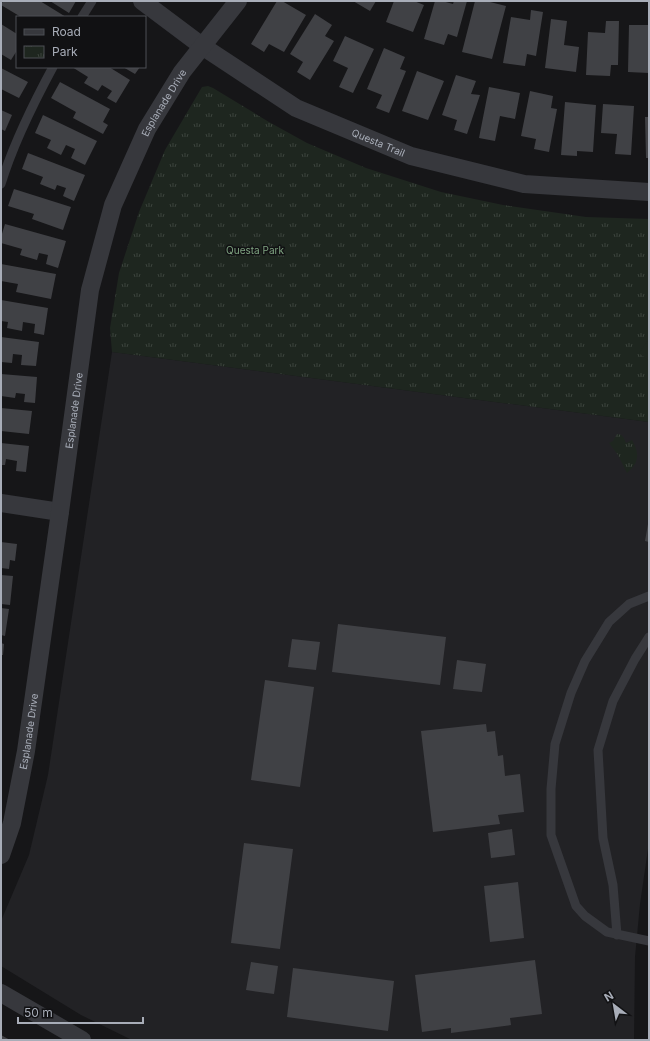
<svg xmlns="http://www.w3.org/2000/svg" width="650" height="1041" viewBox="0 0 650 1041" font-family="Inter,sans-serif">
<defs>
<pattern id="park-tufts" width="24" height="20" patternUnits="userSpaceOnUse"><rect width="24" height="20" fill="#1e261f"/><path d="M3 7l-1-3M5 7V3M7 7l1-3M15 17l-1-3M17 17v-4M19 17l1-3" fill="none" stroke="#3c433d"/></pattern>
</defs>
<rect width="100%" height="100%" fill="#161618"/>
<!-- built -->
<path fill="#222225" d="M112 352 649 422V842L640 904 635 957 634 1040H132L81 1015 1 966V921L29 855 48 775Z"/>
<!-- park -->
<path fill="url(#park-tufts)" d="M208 86 213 88 269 122 307 143 366 168 441 192 503 205 586 217 649 219V422L112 352 110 328 119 273 139 212 165 150 202 87Z
M617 434C623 434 624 438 626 443L632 440C640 454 639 463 627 473L618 455 609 443 613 441Z"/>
<!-- garden -->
<path fill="#1e261f" d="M649 339V361L639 353Z"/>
<!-- building -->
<path fill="#404145" d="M3 1H40L66 17H21L1 5Z
M50 1H76L69 13Z
M277 1H282L306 15 284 52 269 44 264 52 251 44Z
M353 1H376L370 11Z
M394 1H414L424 5 413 32 386 22Z
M435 1H442L453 4 454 1H467L457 37 448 34 444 45 424 39Z
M475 1H486L506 6 492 59 462 52Z
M531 10 543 12 536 56 527 54 525 66 503 63 511 17 530 20Z
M315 14 332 25 325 36 334 41 310 80 297 72 303 62 290 54Z
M551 19 567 21 564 45 579 47 576 72 545 68Z
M606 21H619L618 65H611L610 76 586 75 588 32 605 33Z
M1 24 17 34V53L16 52 11 60 1 54 2 45H1Z
M629 25H649V73L628 72Z
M345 36 374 49 353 93 339 87 348 68 333 61Z
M384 48 405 57 400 69 406 71 389 113 376 108 382 95 367 89Z
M72 67H109L130 80 116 103 107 98 112 91 102 85 98 91 84 83 88 77Z
M123 67H140L135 74Z
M1 68 28 82 19 98 1 89Z
M417 71 444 81 428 120 402 111Z
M456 75 476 81 471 94 480 95 467 134 454 130 457 120 442 115Z
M60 82 110 109 103 122 108 125 103 134 73 118 76 112 51 98Z
M489 87 520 93 515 119 500 116 495 141 479 138Z
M530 91 553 96 551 108 557 109 549 152 534 149 536 139 521 136Z
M565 102 596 105 593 152 577 151V156L561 155Z
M603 104 634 106 631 155 615 154 617 134 601 133Z
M1 110 12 115 5 131 1 129Z
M43 115 97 141 85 165 71 158 75 149 66 145 61 155 47 148 51 140 35 133Z
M645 117H649V158H646Z
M28 153 85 175 74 201 63 196 66 188 57 185 55 190 40 184 43 177 22 169Z
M14 189 71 207 63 230 32 219 34 214 8 206Z
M5 224 66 241 58 268 46 264 48 255 39 253 37 260 20 255 22 249 1 243V237Z
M1 264 56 274 51 299 16 292 18 284 1 281Z
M1 300 48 308 44 335 34 333 35 324 23 322 22 331 7 328 8 322 1 321Z
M1 337 39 342 36 366 21 365 22 355 13 354 12 363 1 362Z
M1 374 37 377 35 403 24 402 25 394 16 393 15 398 1 396Z
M1 408 32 411 29 434 1 431Z
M1 443 29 446 26 472 16 471 17 461 6 459 5 465H1Z
M648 524H649V542L645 541Z
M1 542 17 544 15 561 10 560 9 569 1 568Z
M1 575 13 576 10 605 1 604Z
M1 608 9 609 5 636 1 635Z
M338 624 446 637 440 685 332 672Z
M292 639 320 642 316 670 288 667Z
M1 643 4 644 3 655H1Z
M457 660 486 664 482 692 453 689Z
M265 680 314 687 300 787 251 780Z
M486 724 487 732 495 731 498 756 503 755 505 776 520 774 524 812 498 815 500 824 433 832 421 731Z
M512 829 515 855 491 858 488 833Z
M244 843 293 849 280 949 231 943Z
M518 882 524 938 490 942 484 886Z
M535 960 542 1014 510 1018 511 1025 451 1033V1028L422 1032 415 975Z
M251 962 278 966 274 994 246 990Z
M293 968 394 981 388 1031 287 1017Z
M1 1035 10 1040H1Z"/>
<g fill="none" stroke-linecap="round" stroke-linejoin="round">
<!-- service -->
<path stroke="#37383d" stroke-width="9" d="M82 17 92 1
M1 184C13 144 33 104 53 67
M649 596 629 604 609 622 585 661 571 693 555 744 551 789V835L576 906 585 916 607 932 649 941
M617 935 613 885 603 838 598 750 613 701 635 659 649 637"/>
<!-- minor -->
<g stroke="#37383d" stroke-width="18">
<path id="s1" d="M142 1 202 46 296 108 411 156 524 184 649 192"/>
<path d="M1 503 60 512"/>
<path id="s2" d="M1 855 12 823 26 751 60 512 90 290 113 205 147 129 182 72 238 1"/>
<path d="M1 993 82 1040"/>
</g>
</g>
<g text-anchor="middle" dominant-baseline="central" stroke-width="3" stroke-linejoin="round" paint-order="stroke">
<!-- street labels -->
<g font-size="10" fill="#a8adb8" stroke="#111113">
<text stroke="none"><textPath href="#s2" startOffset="775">Esplanade Drive</textPath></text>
<text stroke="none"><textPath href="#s1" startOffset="277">Questa Trail</textPath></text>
<text stroke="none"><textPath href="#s2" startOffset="451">Esplanade Drive</textPath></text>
<text stroke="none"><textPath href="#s2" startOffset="127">Esplanade Drive</textPath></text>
</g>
<!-- park labels -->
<g font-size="10" fill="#7fa381" stroke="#111113">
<text x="255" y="250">Questa Park</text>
</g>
</g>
<!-- border -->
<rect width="650" height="1041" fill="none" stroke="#a8adb8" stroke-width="4"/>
<!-- legend -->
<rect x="16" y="16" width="130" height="52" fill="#111113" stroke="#4d4f55"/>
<rect x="24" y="29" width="20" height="6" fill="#37383d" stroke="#4d4f55"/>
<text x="52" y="36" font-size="12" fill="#a8adb8">Road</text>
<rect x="24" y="46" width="20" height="12" fill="url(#park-tufts)" stroke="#4d4f55"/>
<text x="52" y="56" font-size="12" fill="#a8adb8">Park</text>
<!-- north arrow -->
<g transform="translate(614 1005) rotate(329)" stroke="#111113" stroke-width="3" paint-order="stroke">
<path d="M0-3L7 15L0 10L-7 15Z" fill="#a8adb8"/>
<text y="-6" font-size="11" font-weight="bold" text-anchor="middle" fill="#a8adb8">N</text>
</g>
<!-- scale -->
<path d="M18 1017v6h125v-6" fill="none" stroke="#a8adb8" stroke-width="2"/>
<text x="24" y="1017" font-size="12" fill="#a8adb8" stroke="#111113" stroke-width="3" paint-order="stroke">50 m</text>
</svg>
